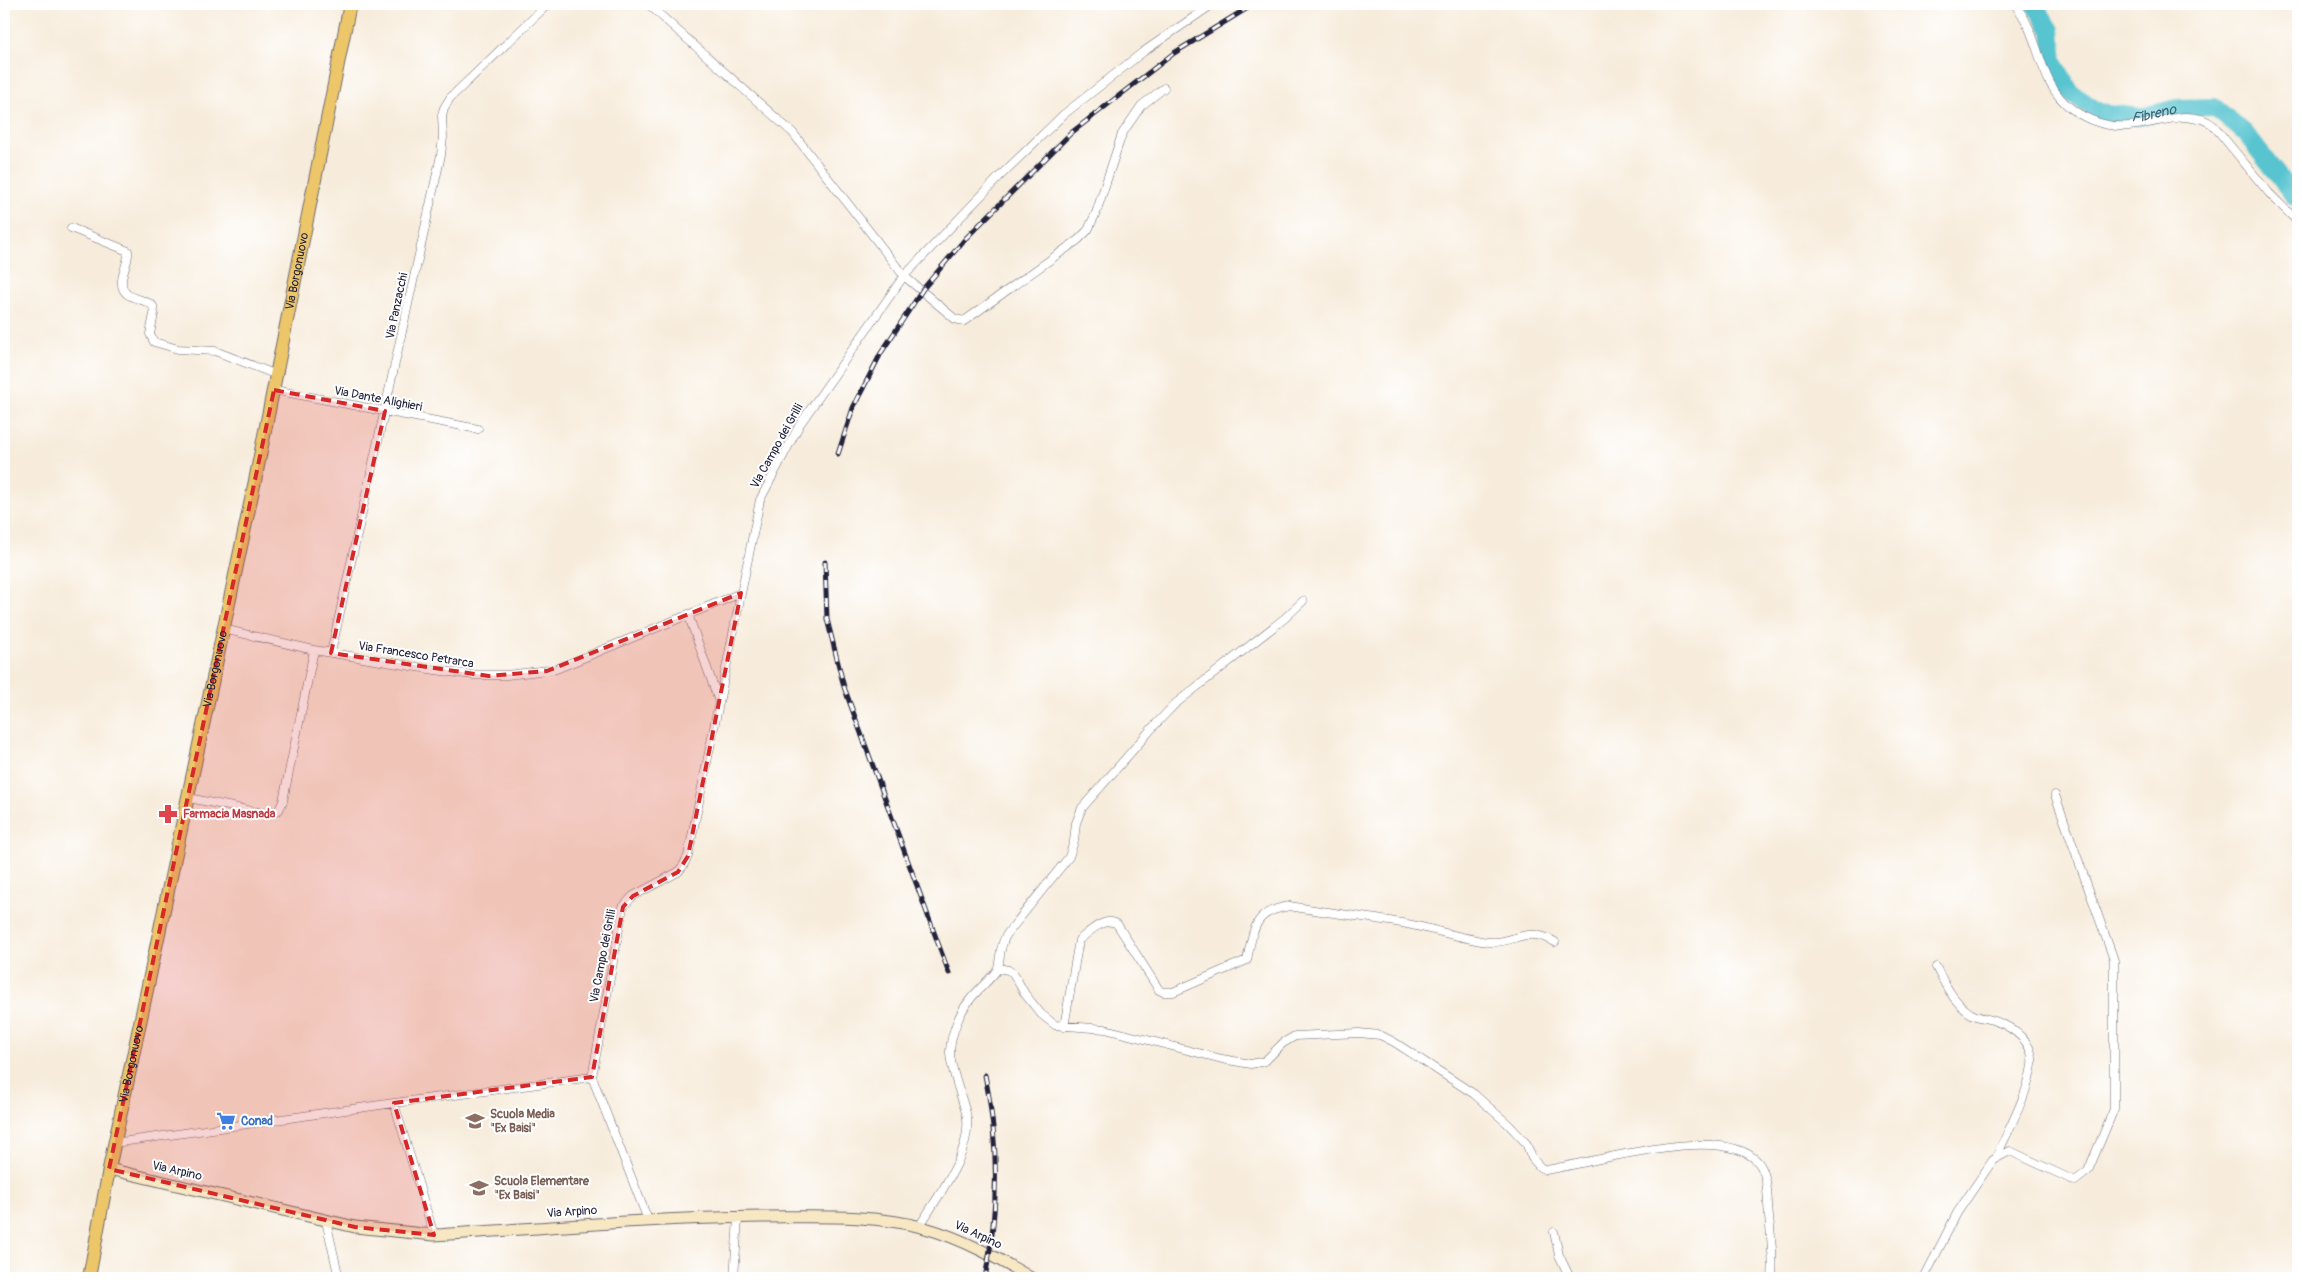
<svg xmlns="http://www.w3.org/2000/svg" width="2302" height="1282" viewBox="0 0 2302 1282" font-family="Pangolin,sans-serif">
<rect width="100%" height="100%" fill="#fff"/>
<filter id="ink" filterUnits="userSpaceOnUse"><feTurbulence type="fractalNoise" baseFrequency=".02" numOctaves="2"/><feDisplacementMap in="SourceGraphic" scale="10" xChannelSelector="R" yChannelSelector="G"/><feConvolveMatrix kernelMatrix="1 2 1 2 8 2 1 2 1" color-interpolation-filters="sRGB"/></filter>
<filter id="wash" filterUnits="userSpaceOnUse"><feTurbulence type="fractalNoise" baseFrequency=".0096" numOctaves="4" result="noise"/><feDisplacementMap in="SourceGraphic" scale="20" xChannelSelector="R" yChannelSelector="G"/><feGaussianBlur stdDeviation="1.12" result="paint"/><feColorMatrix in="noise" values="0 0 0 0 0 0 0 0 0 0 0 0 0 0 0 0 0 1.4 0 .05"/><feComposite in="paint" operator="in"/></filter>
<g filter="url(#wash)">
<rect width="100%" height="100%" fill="#f7ecdb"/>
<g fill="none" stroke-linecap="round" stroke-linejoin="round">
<!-- river -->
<path stroke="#58c4d0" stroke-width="18" id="s1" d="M2034 4 2051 30 2054 62 2071 93 2099 112 2139 117 2177 108 2214 107 2245 133 2293 195 2298 199"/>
</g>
</g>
<g filter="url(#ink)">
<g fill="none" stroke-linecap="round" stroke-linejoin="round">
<!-- street casing -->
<g stroke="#6d6973" stroke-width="9">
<path id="street" d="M2014 4C2042 35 2036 83 2072 109 2088 121 2109 128 2129 126 2155 125 2192 106 2214 126L2269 193 2298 222
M1164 88 1141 106 1122 134 1096 213 1088 230 1078 240 964 321 955 319 904 276 1002 174 1063 115 1143 52 1213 4
M71 228 128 251C130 264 114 283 127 294 135 300 146 299 153 306L154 314 150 334 154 342 178 349 215 351 277 375
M274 390 478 429
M688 614 718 699
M223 629 314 650 435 670 473 675H507L556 669 741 593
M331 653 441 155 443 137 442 115 444 108 450 98 548 4
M189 798 267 814 279 810 283 801 314 650
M1936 967C1944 983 1954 1003 1970 1013 1977 1018 1987 1018 1995 1021 2013 1027 2035 1043 2032 1065 2028 1095 2008 1130 1996 1158
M998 968 1008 970 1013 973 1025 994 1041 1014 1055 1025 1105 1029 1222 1059 1251 1064 1265 1061 1283 1043 1295 1036 1359 1033 1380 1035 1394 1042 1474 1094 1508 1124 1526 1143 1532 1158 1540 1167 1546 1170C1593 1163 1723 1122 1758 1162 1769 1175 1767 1200 1769 1217 1771 1237 1774 1258 1772 1278
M1064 1027 1079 940C1089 932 1105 916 1117 924L1159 990 1163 992H1173L1247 960C1254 927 1254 911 1290 906 1329 913 1368 917 1407 924 1434 929 1462 939 1489 942 1515 944 1525 925 1555 942
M592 1077 623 907 633 896 678 872 683 866 688 856 760 500 800 424 904 276 793 133 648 4
M394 1103 434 1235
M114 1143 394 1103 592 1077 648 1220
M326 1221 339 1278
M919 1227C937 1197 975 1149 966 1113 962 1097 949 1065 950 1051 951 1035 959 1013 969 1001 977 990 989 981 997 970 1001 963 998 947 1007 934L1069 857 1074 841 1076 823 1082 808 1154 726 1175 704 1285 618 1303 601
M1554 1232 1559 1255 1570 1278
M734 1278 738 1218
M1924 1278 1957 1213 1993 1160 2010 1151 2075 1181 2088 1171 2114 1109V960L2055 795"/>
</g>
<!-- secondary casing -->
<g stroke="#6d6973" stroke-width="13">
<path id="secondary" d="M109 1169 355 1227 434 1235C544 1228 653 1218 763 1217 817 1217 873 1214 925 1228 964 1239 997 1258 1031 1278"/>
</g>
<!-- primary casing -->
<g stroke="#6d6973" stroke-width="14">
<g id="primary">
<path id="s2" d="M89 1278 109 1169 256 476 350 4"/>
</g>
</g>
<!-- street -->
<use href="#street" stroke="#fff" stroke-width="8"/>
<!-- secondary -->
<use href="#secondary" stroke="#f7e8c3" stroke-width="11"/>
<!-- primary -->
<use href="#primary" stroke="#ecc669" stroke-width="12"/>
<!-- rail casing -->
<g stroke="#22223b" stroke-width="5">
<path id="rail" d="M838 454 853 408 881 353 923 289 965 239 1071 133 1174 53 1254 4
M825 562 827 619 844 687 949 973
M985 1075C999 1143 999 1210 985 1278"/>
</g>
<!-- rail -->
<use href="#rail" stroke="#fff" stroke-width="3" stroke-dasharray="9" stroke-linecap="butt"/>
</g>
</g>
<!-- marked area -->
<path fill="#d62828" fill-opacity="0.2" stroke="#d62828" stroke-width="4" stroke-dasharray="10 6" stroke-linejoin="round" d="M274 390 385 411 331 653 489 676 547 671 741 593 688 856 678 872 633 896 623 907 592 1077 394 1103 434 1235 355 1227 109 1169Z"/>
<!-- icons -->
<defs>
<g id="pharmacy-bare" transform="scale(1.5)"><path d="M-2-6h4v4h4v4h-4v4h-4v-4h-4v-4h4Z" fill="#e0444e" stroke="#fff" stroke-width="2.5" paint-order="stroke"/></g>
<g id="supermarket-bare" transform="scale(1.5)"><path d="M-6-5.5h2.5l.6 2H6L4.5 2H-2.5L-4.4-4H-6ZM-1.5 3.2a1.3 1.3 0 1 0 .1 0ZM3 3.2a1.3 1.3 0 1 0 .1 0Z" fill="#3f7fe0" stroke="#fff" stroke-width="2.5" paint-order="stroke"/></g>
<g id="school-bare" transform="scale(1.5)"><path d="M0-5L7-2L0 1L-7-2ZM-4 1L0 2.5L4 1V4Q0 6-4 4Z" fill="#8d6e63" stroke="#fff" stroke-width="2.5" paint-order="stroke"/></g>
</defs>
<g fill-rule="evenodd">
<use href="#pharmacy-bare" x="168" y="814"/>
<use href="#supermarket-bare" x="226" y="1121"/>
<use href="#school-bare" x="475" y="1121"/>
<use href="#school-bare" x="479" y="1188"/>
</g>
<g text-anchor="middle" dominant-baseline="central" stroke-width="4" stroke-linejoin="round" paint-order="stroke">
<!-- street labels -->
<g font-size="12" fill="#22223b" stroke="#fff">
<text stroke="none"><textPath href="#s2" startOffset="1028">Via Borgonuovo</textPath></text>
<text transform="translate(397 306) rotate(-78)">Via Panzacchi</text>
<text transform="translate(378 399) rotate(11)">Via Dante Alighieri</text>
<text transform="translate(777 446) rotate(-61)">Via Campo dei Grilli</text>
<text transform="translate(416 655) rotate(9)">Via Francesco Petrarca</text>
<text stroke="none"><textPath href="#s2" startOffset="622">Via Borgonuovo</textPath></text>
<text transform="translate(603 956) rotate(-79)">Via Campo dei Grilli</text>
<text stroke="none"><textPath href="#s2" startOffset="218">Via Borgonuovo</textPath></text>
<text transform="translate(177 1171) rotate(13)">Via Arpino</text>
<text transform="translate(572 1212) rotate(-4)">Via Arpino</text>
<text transform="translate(978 1235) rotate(25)">Via Arpino</text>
</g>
<!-- health labels -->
<g font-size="12" font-weight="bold" fill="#be3a42" stroke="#fff" text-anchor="start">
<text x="183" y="814">Farmacia Masnada</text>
</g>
<!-- education labels -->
<g font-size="12" font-weight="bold" fill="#785e54" stroke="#fff" text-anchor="start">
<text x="490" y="1114">Scuola Media<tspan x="490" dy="14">"Ex Baisi"</tspan></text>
<text x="494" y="1181">Scuola Elementare<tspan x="494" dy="14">"Ex Baisi"</tspan></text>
</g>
<!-- shop labels -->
<g font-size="12" font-weight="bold" fill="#366cbe" stroke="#fff" text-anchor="start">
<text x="241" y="1121">Conad</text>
</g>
<!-- water labels -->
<g font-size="14" font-style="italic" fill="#386377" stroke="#fff">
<text stroke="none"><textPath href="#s1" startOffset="188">Fibreno</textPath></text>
</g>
</g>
<!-- margin -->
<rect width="2302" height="1282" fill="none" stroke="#fff" stroke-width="20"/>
</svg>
